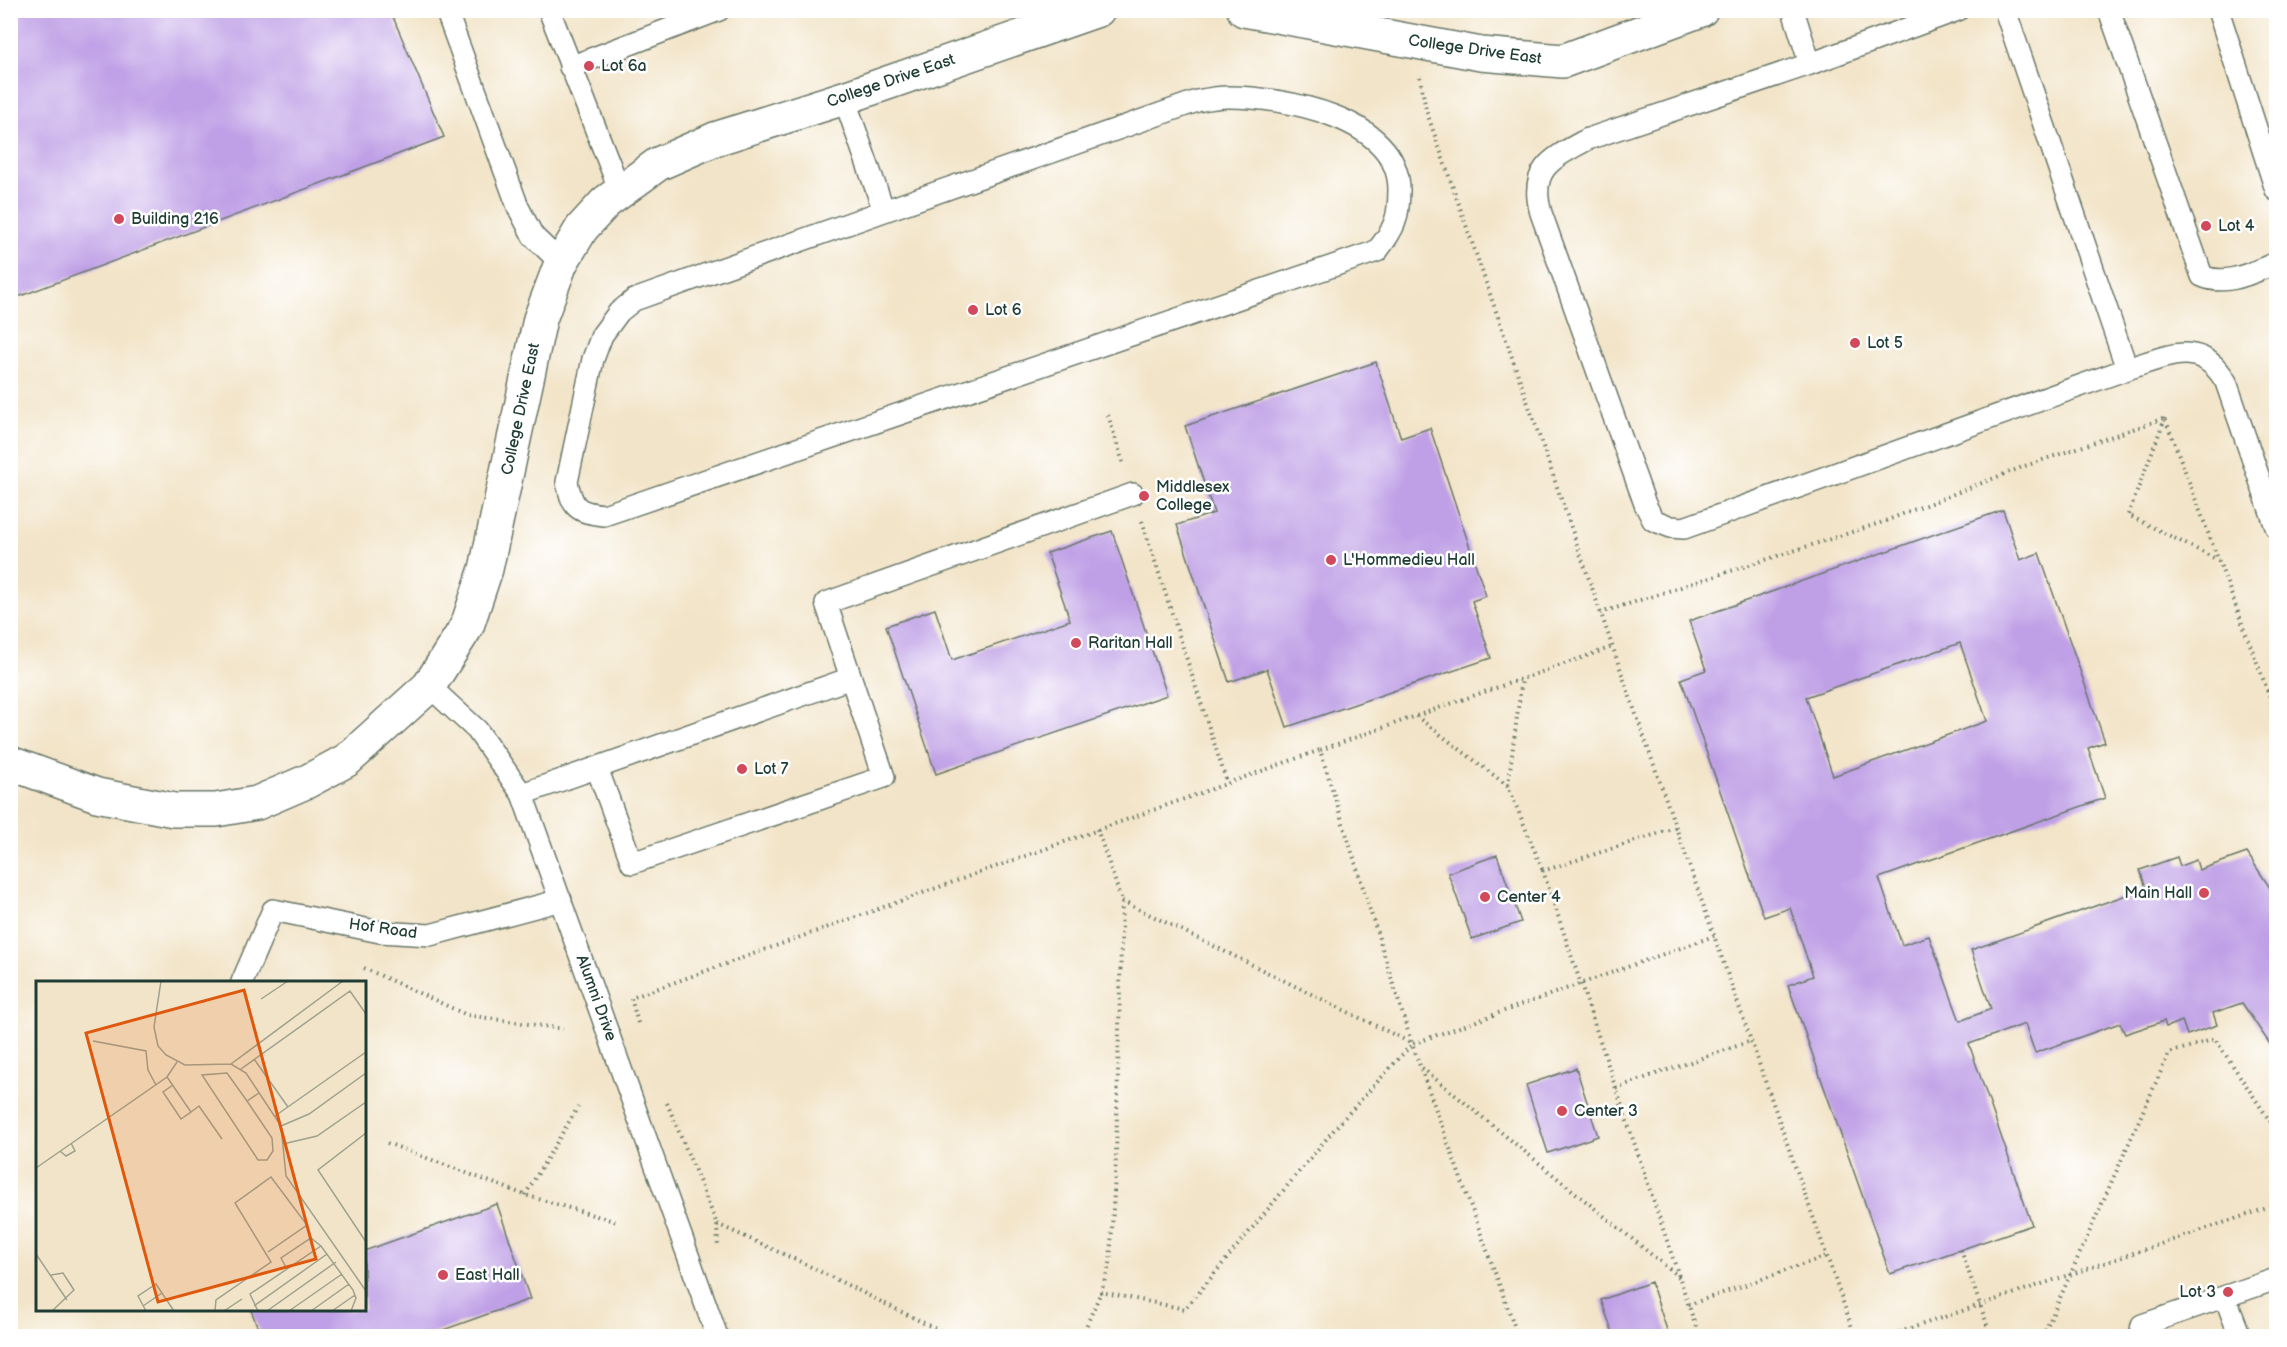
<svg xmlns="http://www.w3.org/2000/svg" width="2287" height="1347" viewBox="0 0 2287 1347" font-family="'Balsamiq Sans',sans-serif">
<rect width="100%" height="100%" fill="#fff"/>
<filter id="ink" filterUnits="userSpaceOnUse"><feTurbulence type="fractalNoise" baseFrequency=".0167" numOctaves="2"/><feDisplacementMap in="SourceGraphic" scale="12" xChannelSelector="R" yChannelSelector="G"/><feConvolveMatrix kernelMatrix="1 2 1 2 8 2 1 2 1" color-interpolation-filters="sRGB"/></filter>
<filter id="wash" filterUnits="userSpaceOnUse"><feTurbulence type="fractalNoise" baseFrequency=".008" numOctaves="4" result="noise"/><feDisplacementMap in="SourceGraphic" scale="24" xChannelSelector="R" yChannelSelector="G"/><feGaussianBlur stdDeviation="1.35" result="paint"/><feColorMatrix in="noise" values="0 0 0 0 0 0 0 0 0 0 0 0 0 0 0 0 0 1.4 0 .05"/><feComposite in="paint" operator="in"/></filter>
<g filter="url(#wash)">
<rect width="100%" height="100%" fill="#f2e4c8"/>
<g id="blocks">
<!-- building -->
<path fill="#bfa0e6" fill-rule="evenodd" d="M10 10H390L444 137 10 300Z
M1376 362 1401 438 1430 428 1486 596 1472 601 1491 658 1287 727 1267 669 1229 682 1177 525 1214 513 1185 426Z
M2003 510 2020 560 2039 553 2105 742 2088 748 2105 798 1879 878 1902 945 1929 936 1960 1021 1991 1009 1971 950 2146 888 2140 870 2177 857 2180 866 2196 860 2199 870 2247 853 2276 897V1053L2242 1003 2213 1013 2217 1025 2187 1035 2182 1021 2166 1027 2164 1021 2125 1034 2120 1023 2035 1053 2025 1024 1969 1044 2032 1225 1890 1274 1788 985 1813 976 1790 908 1764 917 1681 679 1706 670 1689 621ZM1960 643 1987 721 1833 776 1806 697Z
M1112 531 1167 695 936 774 886 626 935 609 952 660 1070 620 1047 553Z
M1497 855 1521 922 1472 939 1448 873Z
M1576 1068 1598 1136 1548 1153 1526 1085Z
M497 1204 530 1299 429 1335V1336H261L251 1310H364V1251Z
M1651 1282 1669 1336H1614L1601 1300Z"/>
</g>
</g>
<g filter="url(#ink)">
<use href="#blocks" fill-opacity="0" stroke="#697768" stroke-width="1.5"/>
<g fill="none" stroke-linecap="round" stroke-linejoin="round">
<!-- lane casing -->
<g stroke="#697768" stroke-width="24">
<path id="lane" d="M446 10 518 207 533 236 561 263
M549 10 620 191
M1793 10 1810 64
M1958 10 1810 64 1588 139C1553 158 1528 168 1541 213L1645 504 1653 520 1671 527 1684 528 2127 369C2166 357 2201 337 2226 382L2276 527
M2005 10 2127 369
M2109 10 2202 276C2226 287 2253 272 2276 263
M2218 10 2276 190
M570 67 719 10
M844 98 884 211 634 300 619 312 602 335 593 359 567 482C573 508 576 512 604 515L1377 251C1395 228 1399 218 1399 189 1398 117 1283 97 1228 97 1218 97 1207 99 1197 101L884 211
M851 678 826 603 1133 494
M429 686 477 730 522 794 717 1336
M522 794 851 678 884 777 632 863 597 768
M242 982 273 910 380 932 430 935 561 900
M2225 1297 2240 1336
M2140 1336 2142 1325 2276 1279"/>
</g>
<!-- street casing -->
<g stroke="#697768" stroke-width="36">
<path id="street" d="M1244 10 1481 54 1563 61 1701 10
M10 763 97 795 174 810H216L257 803 308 781 347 760 429 686 467 626 486 569 540 319 561 263 582 228 606 202 658 164 715 139 844 98 1098 10"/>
</g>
<!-- path -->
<path stroke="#697768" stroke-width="4" stroke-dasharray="1.5 4.5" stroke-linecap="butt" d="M1420 77 1426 110 1631 700 1855 1336
M1108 415 1124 466
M2165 418 2128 515 2218 560
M1142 521 1227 783
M1600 613 1880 523 2025 466 2165 418 2274 708
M1416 716 1508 786 1543 871
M1508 785 1522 679
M1675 828 1543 871 1699 1336
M1097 829 1122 901 1116 1157 1110 1263 1101 1292 1185 1309 1337 1126 1412 1044 1320 750 1612 647
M1122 901 1411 1043
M364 968 467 1015 563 1029
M638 1023 631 998 1320 750
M1422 1068 1679 1277
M1616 1088 1751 1041
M667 1103 717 1224 718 1248
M387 1143 525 1195 617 1222
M525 1195 578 1107
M717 1224 803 1263 950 1336
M1961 1250 1991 1336
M1688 1305 1827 1256
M1082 1336 1101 1292
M1518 1336 1412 1044 1714 936
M1888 1336 2276 1205
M2043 1336 2169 1053 2215 1039 2276 1130"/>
<!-- lane -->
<use href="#lane" stroke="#fff" stroke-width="21"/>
<!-- street -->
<use href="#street" stroke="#fff" stroke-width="33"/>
</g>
</g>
<!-- markers -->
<g fill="#d1495b" stroke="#fff" stroke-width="2">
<circle cx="589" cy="66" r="6"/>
<circle cx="119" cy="219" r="6"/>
<circle cx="2206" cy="226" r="6"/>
<circle cx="973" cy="310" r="6"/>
<circle cx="1855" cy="343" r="6"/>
<circle cx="1144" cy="496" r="6"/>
<circle cx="1331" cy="560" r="6"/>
<circle cx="1076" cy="643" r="6"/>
<circle cx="742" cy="769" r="6"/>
<circle cx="2204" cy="893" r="6"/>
<circle cx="1485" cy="897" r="6"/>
<circle cx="1562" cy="1111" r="6"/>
<circle cx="443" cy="1275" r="6"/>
<circle cx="2228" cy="1292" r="6"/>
</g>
<g text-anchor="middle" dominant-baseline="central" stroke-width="5" stroke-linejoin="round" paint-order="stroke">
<!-- street labels -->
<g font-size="16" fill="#1f3d34" stroke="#fff">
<text transform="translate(1475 50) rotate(8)">College Drive East</text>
<text transform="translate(891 81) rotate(-19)">College Drive East</text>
<text transform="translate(521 409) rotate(-78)">College Drive East</text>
<text transform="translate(383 929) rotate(8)">Hof Road</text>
<text transform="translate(596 998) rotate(70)">Alumni Drive</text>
</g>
<!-- poi labels -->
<g font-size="16" fill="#1f3d34" stroke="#fff" text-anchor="start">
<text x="601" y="66">Lot 6a</text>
<text x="131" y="219">Building 216</text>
<text x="2218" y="226">Lot 4</text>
<text x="985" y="310">Lot 6</text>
<text x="1867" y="343">Lot 5</text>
<text x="1156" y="487">Middlesex<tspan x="1156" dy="18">College</tspan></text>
<text x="1343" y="560">L'Hommedieu Hall</text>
<text x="1088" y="643">Raritan Hall</text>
<text x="754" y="769">Lot 7</text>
<text x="2192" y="893" text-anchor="end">Main Hall</text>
<text x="1497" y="897">Center 4</text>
<text x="1574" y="1111">Center 3</text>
<text x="455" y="1275">East Hall</text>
<text x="2216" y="1292" text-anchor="end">Lot 3</text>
</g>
</g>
<!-- overview -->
<g transform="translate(36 981)">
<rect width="330" height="330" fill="#f2e4c8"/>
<path fill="none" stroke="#9ea18d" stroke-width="1.5" d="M125 0 118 46 122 65 130 74 149 84 195 83 210 92 245 145 250 195 330 310M225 18 252 0M57 60 110 70 112 89 120 104M218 78 252 126M195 83 307 0M205 88 314 10 330 33M131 96 155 131 145 138 127 111 137 104M211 120 236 157 237 170 231 179H222L166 94 191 92 211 120 223 112M155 131 163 125 186 158M239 135 330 71M245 145 273 133 330 92M330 152 282 189 330 261M247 163 281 155 330 121M24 170 30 175 39 170 35 162M0 187 131 96 141 81M0 273 31 319M251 288 245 277 275 257 285 265M15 294 27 292 38 309 16 330M107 325 126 312M218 325 291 273M110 330 102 315 120 303 138 330M179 330 180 319 235 281 199 222 235 196 271 244 232 271M188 330 206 318M222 330 214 313 285 265 317 309 320 317 315 330M231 330 300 281M253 330 306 293M275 330 313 303M296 330 319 314"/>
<path fill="#de580e" fill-opacity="0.15" stroke="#de580e" stroke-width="3" d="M208 9 280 278 122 321 50 52Z"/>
<rect width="330" height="330" fill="none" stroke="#1f3d34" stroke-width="3"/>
</g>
<!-- margin -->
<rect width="2287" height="1347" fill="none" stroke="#fff" stroke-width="36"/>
</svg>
